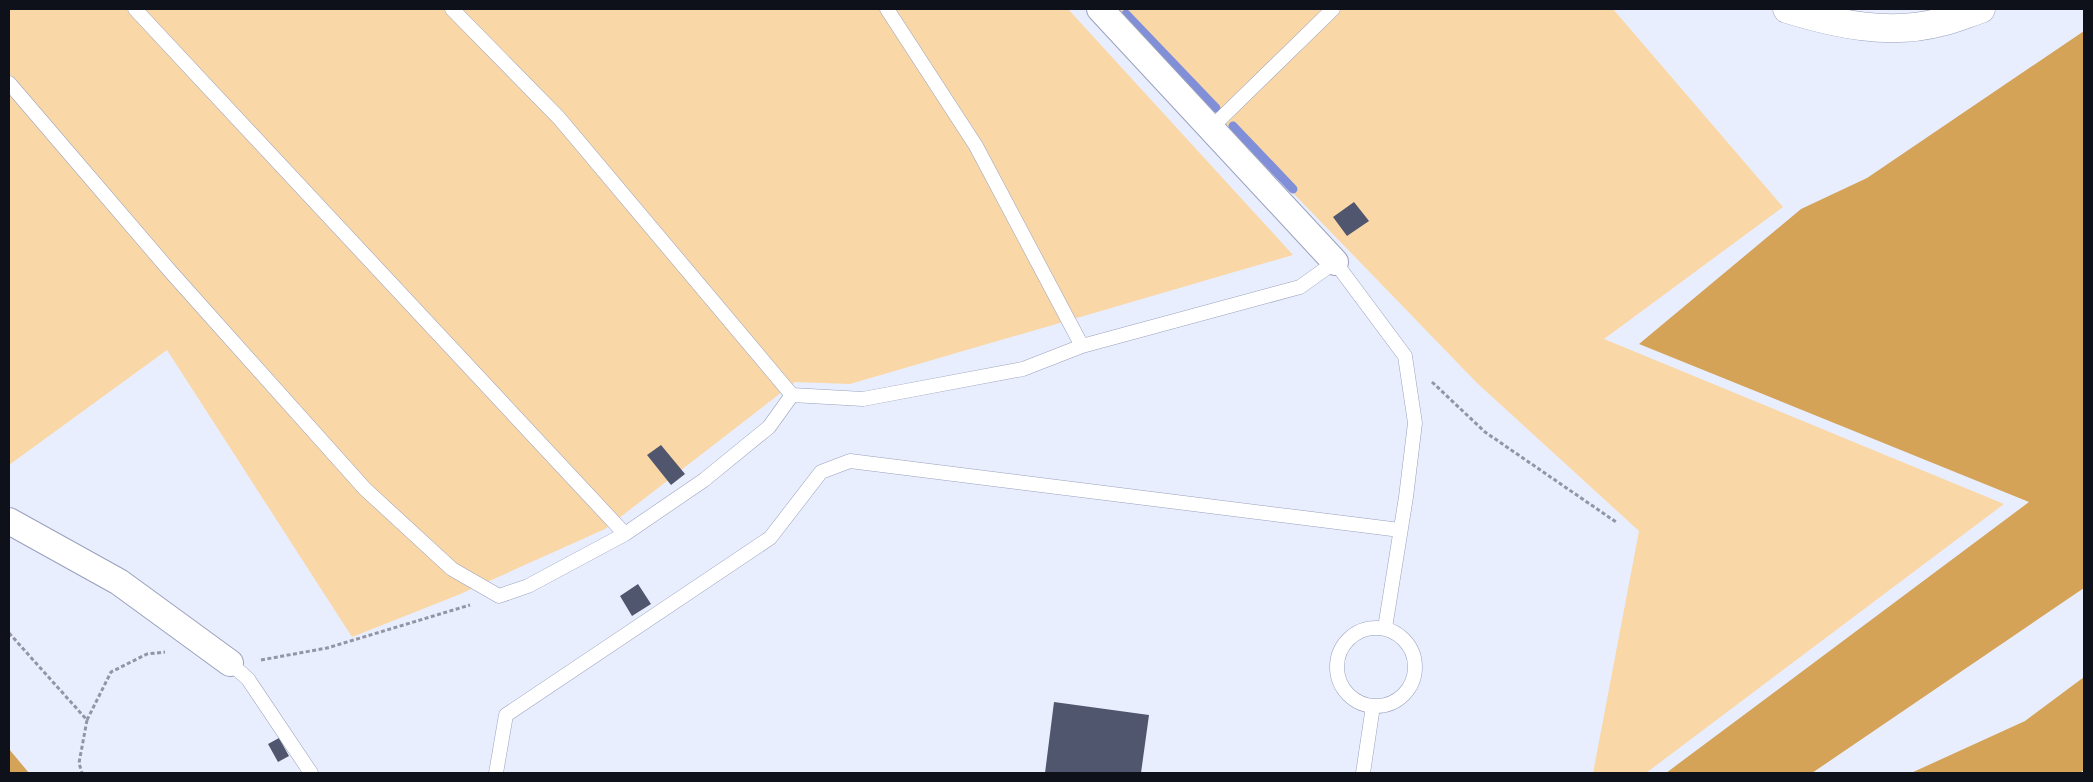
<svg xmlns="http://www.w3.org/2000/svg" width="2093" height="782" viewBox="0 0 2093 782" font-family="'DM Sans',sans-serif">
<rect width="100%" height="100%" fill="#e9eeff"/>
<!-- green -->
<path fill="#fad7a6" d="M9 9H1068L1293 255 850 384 795 382 605 529 458 595 352 637 167 350 9 465Z
M1115 9H1613L1783 207 1604 339 2004 504 1646 773H1593L1639 531 1477 383Z"/>
<!-- forest -->
<path fill="#d5a357" d="M2084 31V588L1812 773H1666L2029 502 1639 344 1801 209 1867 178Z
M2084 677V770L2080 773H1911L2025 721Z
M9 749 29 773H9Z"/>
<g fill="none" stroke-linecap="round" stroke-linejoin="round">
<!-- stream -->
<path stroke="#808fd8" stroke-width="9" d="M1126 14 1216 108
M1233 126 1293 189"/>
</g>
<!-- building -->
<path fill="#50566e" d="M1354 202 1369 221 1347 236 1333 217Z
M661 445 685 474 671 485 647 455Z
M638 584 651 604 632 616 620 596Z
M1054 702 1149 715 1141 773H1045Z
M279 738 289 756 278 762 268 744Z"/>
<g fill="none" stroke-linecap="round" stroke-linejoin="round">
<!-- service casing -->
<g stroke="#9aa1bb" stroke-width="15">
<path id="service" d="M135 9 625 534
M452 9 559 118 792 395 863 399 1023 369 1082 346 1300 287 1335 262 1405 356 1415 423 1406 497 1385 628
M887 9 976 146 1082 346
M9 83 170 271 365 489 452 569 499 596 528 586 625 534 704 480 769 427 792 395
M1212 127 1333 9
M1337 667a39 39 0 1 1 78 0a39 39 0 1 1-78 0Z
M230 663 248 679 311 773
M496 773 506 715 770 538 821 472 850 461 1400 530
M1363 773 1373 706"/>
</g>
<!-- minor casing -->
<g stroke="#9aa1bb" stroke-width="28">
<path id="minor" d="M1100 9 1335 262
M9 521 119 582 230 663"/>
</g>
<!-- tertiary casing -->
<g stroke="#9aa1bb" stroke-width="29">
<path id="tertiary" d="M1787 9C1836 24 1890 36 1941 22 1955 19 1968 13 1981 9"/>
</g>
<!-- path -->
<path stroke="#9296a4" stroke-width="3" stroke-dasharray="4 2.5" stroke-linecap="butt" d="M1432 382 1485 432 1616 522
M9 633 87 720 79 763 82 773
M261 660 327 648 470 605
M87 720 111 672 147 654 165 652"/>
<!-- service -->
<use href="#service" stroke="#fff" stroke-width="14"/>
<!-- minor -->
<use href="#minor" stroke="#fff" stroke-width="26"/>
<!-- tertiary -->
<use href="#tertiary" stroke="#fff" stroke-width="28"/>
</g>
<!-- border -->
<rect width="2093" height="782" fill="none" stroke="#0e101a" stroke-width="20"/>
</svg>
